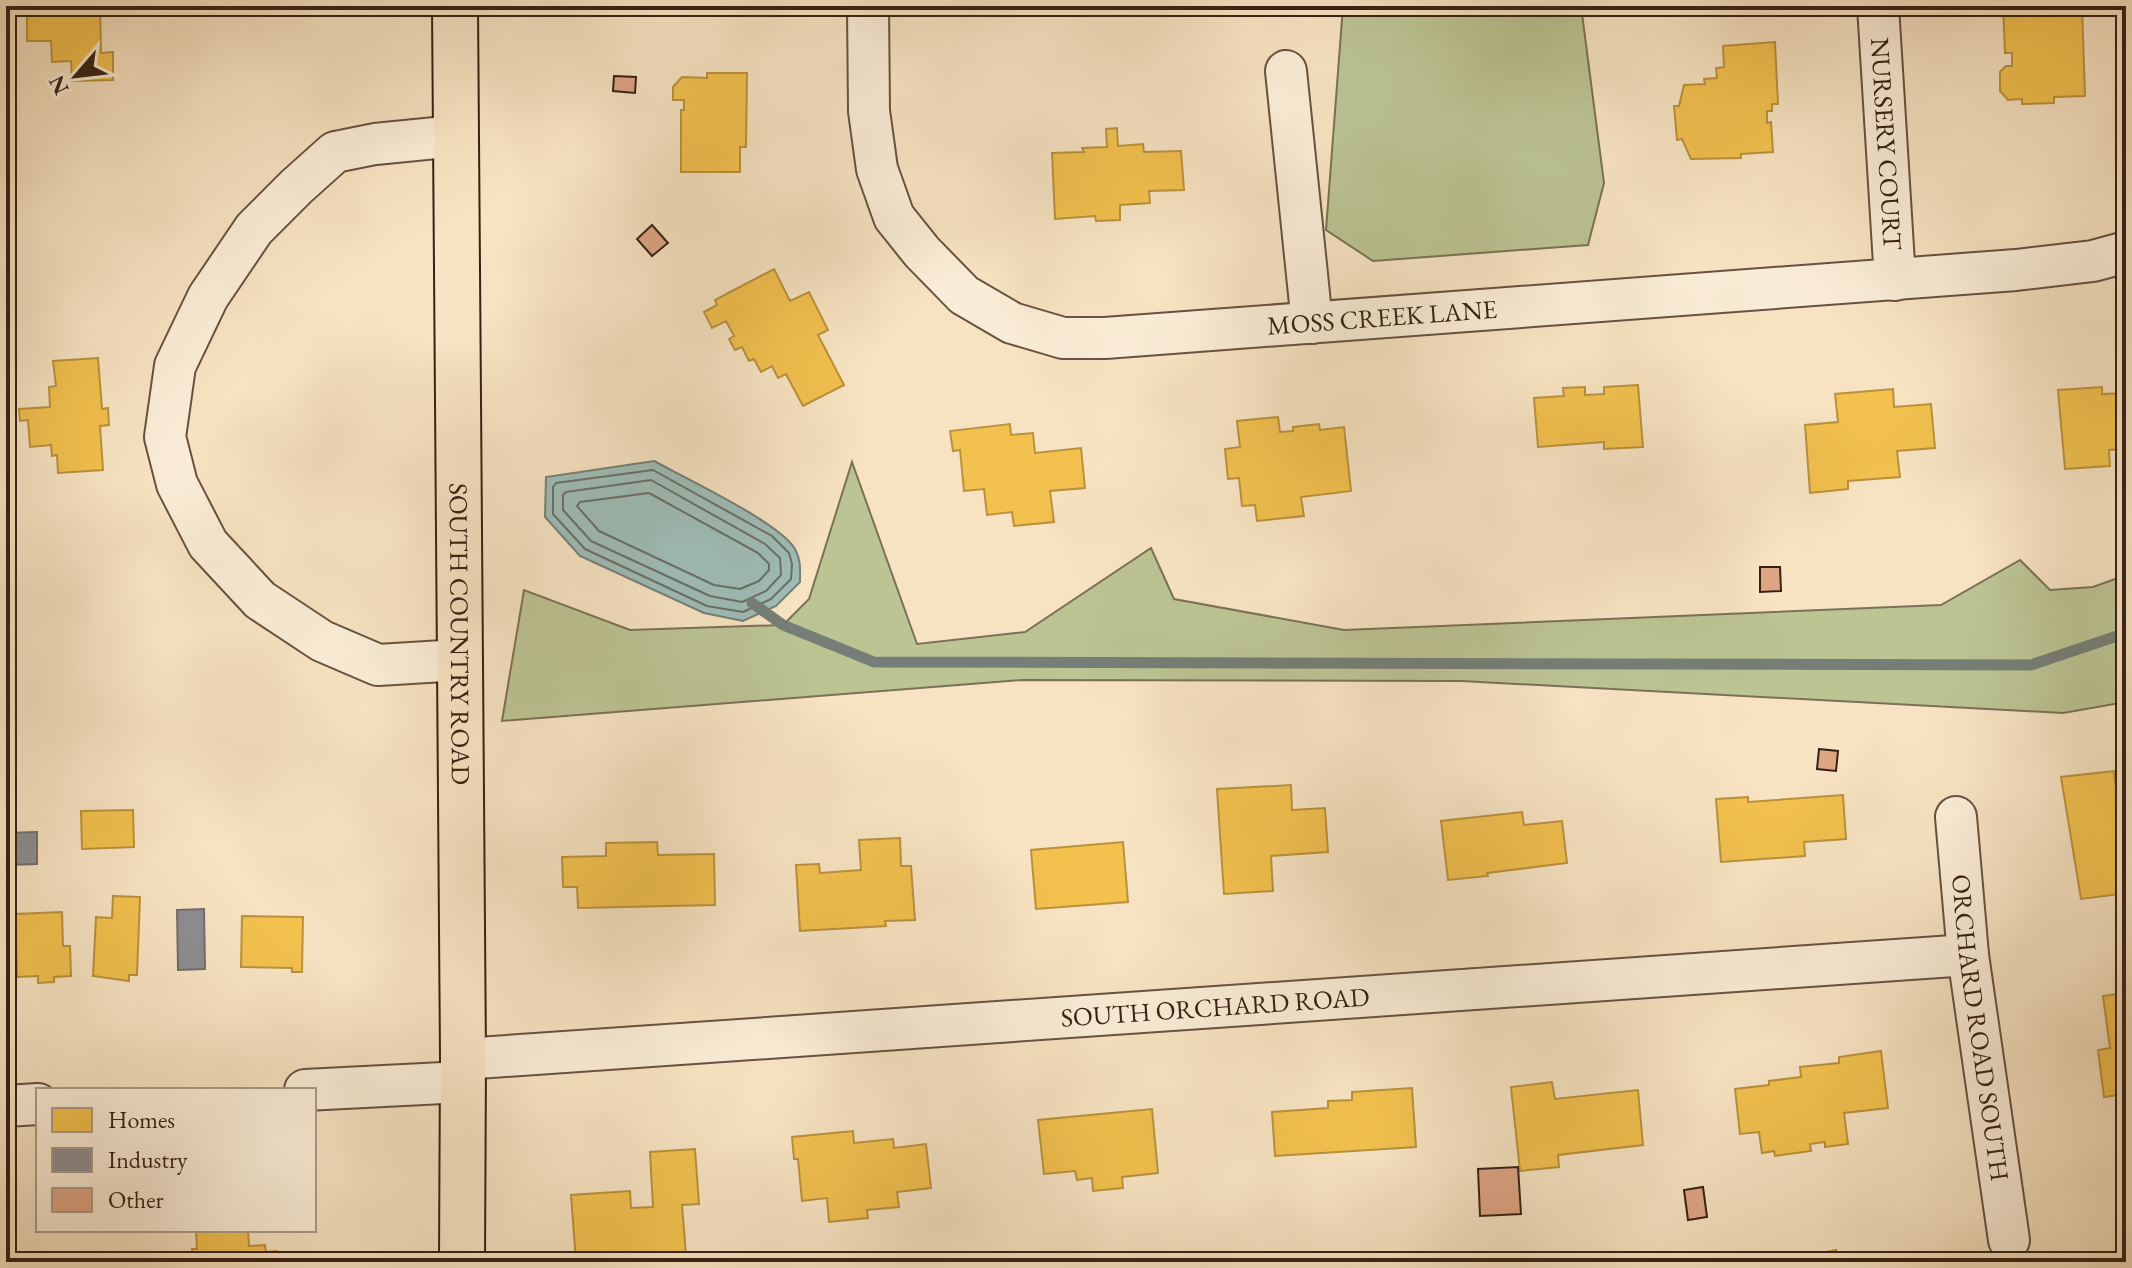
<svg xmlns="http://www.w3.org/2000/svg" width="2132" height="1268" viewBox="0 0 2132 1268" font-family="'EB Garamond',serif">
<rect width="100%" height="100%" fill="#f7e3c2"/>
<filter id="stains"><feTurbulence type="fractalNoise" baseFrequency=".0025" numOctaves="4"/><feColorMatrix values="0 0 0 0 .2 0 0 0 0 .09 0 0 0 0 .02 0 0 0 .5 -.17"/></filter>
<radialGradient id="worn" r=".72"><stop offset=".6" stop-color="#630" stop-opacity="0"/><stop offset="1" stop-color="#630" stop-opacity=".3"/></radialGradient>
<!-- green -->
<path fill="#bcc494" stroke="#7a7254" stroke-width="2" d="M1343 6H1581L1604 183 1588 245 1373 261 1326 230Z
M852 462 917 644 1025 632 1151 548 1174 599 1344 630 1941 605 2020 560 2050 590 2093 587 2126 575V702L2063 713 1461 681 1022 680 502 721 524 590 630 630 783 625 809 599Z"/>
<!-- water -->
<path fill="#9ebdb8" stroke="#757f77" stroke-width="2" d="M654 461C683 477 785 525 796 551 801 561 800 571 800 582L776 606 743 621 704 613 580 556 545 517 546 477Z"/>
<!-- homes -->
<path fill="#f2c14e" stroke="#ba913d" stroke-width="2" d="M27 6H100L101 53 113 52V80L72 81 71 61 52 62 51 41H27Z
M2003 6 2082 7 2085 96 2054 97V103L2022 104V99L2008 100 2000 91V72L2006 66H2012V53H2005Z
M1775 42 1778 104H1772V111H1767V123L1771 122 1773 152 1741 154V158L1691 159 1682 139 1677 140 1674 106H1679L1684 85 1705 84 1704 79 1717 78 1716 68 1724 67 1723 46Z
M707 73H747L746 147H740V172H681V110H684V100H673V87L682 77 707 78Z
M6 76H15V123H6Z
M1117 128 1118 146 1143 144 1144 152 1181 151 1184 190 1149 191 1150 203 1120 205V220L1096 221 1095 216 1055 219 1052 153 1084 152 1082 148 1107 147 1106 129Z
M774 269 790 301 809 292 828 330 818 335 844 385 803 406 786 374 778 378 772 366 761 372 754 359 749 361 742 347 735 350 729 339 734 336 726 321 712 328 704 312 717 305 715 300Z
M98 358 102 409 108 408 109 425 100 426 103 470 58 473 57 455 52 456 51 445 30 447 28 420 20 421 19 409 50 407 49 387 56 386 53 361Z
M1638 385 1643 447 1604 449V442L1538 447 1534 398 1564 396 1563 388 1585 387V395L1604 394V387Z
M2102 387V394L2126 393V449L2109 450 2110 466 2065 469 2058 390Z
M1893 389 1894 407 1931 404 1935 448 1897 451 1900 477 1848 481V489L1810 493 1805 425 1838 422 1835 394Z
M1278 417 1280 432 1293 431V427L1319 424 1320 430 1344 427 1351 491 1301 497 1304 516 1257 521 1255 505 1242 506 1239 478 1228 479 1225 449 1240 447 1237 421Z
M1010 424 1011 435 1033 433 1035 453 1081 448 1085 488 1050 491 1054 522 1014 526 1012 512 987 515 984 489 964 491 960 450 953 451 950 431Z
M2114 771 2115 782 2126 780V815L2120 816 2125 856 2117 857 2121 894 2081 899 2061 777Z
M1291 785 1292 810 1325 808 1328 852 1271 856 1273 891 1224 894 1217 789Z
M1843 795 1846 839 1804 842 1805 856 1721 862 1716 799 1748 797V802Z
M133 810 134 847 82 849 81 811Z
M1522 812 1524 825 1562 821 1567 863 1487 873 1488 876 1448 880 1441 821Z
M900 838 901 866H911L915 920 885 921 886 926 800 931 796 865 819 864 820 873 861 870 859 840Z
M657 842 658 855 714 854 715 905 578 908 577 887H563L562 857 606 856V843Z
M1123 842 1128 902 1036 909 1031 850Z
M113 896 140 897 137 975H129V981L93 976 96 917 112 918Z
M62 912 63 946H70L71 976 54 977V982L38 983V976L17 977 15 914Z
M242 916 303 917 302 972H292V968L241 967Z
M2122 982H2126V1094L2104 1097 2098 1050 2110 1048 2103 996 2123 993Z
M1881 1051 1888 1108 1844 1113 1848 1144 1825 1147V1142L1810 1144 1811 1151 1775 1156 1774 1151 1762 1153 1759 1132 1740 1134 1735 1089 1769 1085V1081L1801 1077 1800 1067 1839 1063V1057Z
M1552 1082 1555 1099 1638 1090 1643 1145 1558 1155 1559 1167 1520 1171 1511 1087Z
M1412 1088 1416 1147 1275 1156 1272 1112 1328 1108V1101L1352 1100V1092Z
M1152 1109 1158 1173 1122 1177 1123 1188 1093 1191 1092 1178 1077 1180 1075 1171 1044 1174 1038 1120Z
M853 1131 854 1143 893 1139 894 1148 926 1144 931 1188 897 1192 899 1207 867 1210 868 1218 829 1222 827 1198 802 1201 798 1159H794L792 1137Z
M695 1149 699 1204 682 1205 686 1255H680V1262H637V1259L576 1262 571 1195 630 1191 631 1208 653 1207 650 1152Z
M196 1230H248L249 1246 265 1245 266 1252 277 1251 278 1262H193L192 1249H197Z
M1836 1250 1838 1262H1780Z"/>
<!-- industry -->
<path fill="#8d8d92" stroke="#736d6c" stroke-width="2" d="M37 832V864L6 865V833Z
M204 909 205 969 178 970 177 910Z"/>
<g fill="none" stroke-linecap="round" stroke-linejoin="round">
<!-- shore -->
<path stroke="#6a6f66" stroke-width="2" d="M653 470 772 536 789 553 792 564 791 579 771 599 743 612 707 606 585 549 553 514V487L556 483Z
M651 480 765 544 780 558 781 575 766 591 742 602 710 596 591 541 563 510V495L566 492Z
M649 493 758 553 769 564V570L759 581 740 589 714 585 599 531 577 506 580 502Z"/>
<!-- stream -->
<path stroke="#757f77" stroke-width="11" d="M752 603 783 625 874 662 2031 665 2126 633"/>
</g>
<!-- building -->
<path fill="#dea585" stroke="#372115" stroke-width="2" d="M614 76 636 77 635 93 613 91Z
M652 225 668 243 652 256 637 239Z
M1760 567H1780L1781 591 1760 592Z
M1819 749 1838 751 1836 771 1817 769Z
M1518 1167 1521 1214 1480 1216 1478 1169Z
M1703 1187 1707 1217 1688 1220 1684 1190Z"/>
<g fill="none" stroke-linecap="round" stroke-linejoin="round">
<!-- minor casing -->
<g stroke="#675240" stroke-width="44">
<g id="minor">
<path id="s1" d="M868 6 869 111 877 169 894 217 922 252 964 295 1012 323 1063 338H1105L2016 270 2093 261 2126 252"/>
<path id="s2" d="M1878 6 1895 280"/>
<path d="M1286 71 1312 323"/>
<path d="M456 136 375 144 335 152 296 187 254 229 208 297 175 366 165 437 177 484 208 544 260 600 322 641 378 665 460 660"/>
<path id="s3" d="M1956 817 1968 955 2009 1240"/>
<path id="s4" d="M463 1059 1968 955"/>
<path d="M305 1090 463 1082"/>
<path d="M6 1106 38 1104"/>
</g>
</g>
<!-- major casing -->
<g stroke="#372115" stroke-width="48">
<g id="major">
<path id="s5" d="M455 6 463 1059 462 1262"/>
</g>
</g>
<!-- minor -->
<use href="#minor" stroke="#faedd7" stroke-width="40"/>
<!-- major -->
<use href="#major" stroke="#f7e3c2" stroke-width="44"/>
</g>
<g text-anchor="middle" dominant-baseline="central" stroke-width="8" stroke-linejoin="round" paint-order="stroke">
<!-- street labels -->
<g font-size="26" fill="#372115" stroke="#faedd7">
<text stroke="none"><textPath href="#s2" startOffset="138">NURSERY COURT</textPath></text>
<text stroke="none"><textPath href="#s1" startOffset="748">MOSS CREEK LANE</textPath></text>
<text stroke="none"><textPath href="#s5" startOffset="628">SOUTH COUNTRY ROAD</textPath></text>
<text stroke="none"><textPath href="#s4" startOffset="754">SOUTH ORCHARD ROAD</textPath></text>
<text stroke="none"><textPath href="#s3" startOffset="212">ORCHARD ROAD SOUTH</textPath></text>
</g>
</g>
<!-- margin -->
<rect width="2132" height="1268" fill="none" stroke="#f7e3c2" stroke-width="32"/>
<rect x="8" y="8" width="2116" height="1252" fill="none" stroke="#372115" stroke-width="4"/>
<rect x="16" y="16" width="2100" height="1236" fill="none" stroke="#372115" stroke-width="2"/>
<!-- legend -->
<rect x="36" y="1088" width="280" height="144" fill="#faedd7" stroke="#ac9b89" stroke-width="2"/>
<rect x="52" y="1108" width="40" height="24" fill="#f2c14e" stroke="#ac9b89" stroke-width="2"/>
<text x="108" y="1128" font-size="24" fill="#372115">Homes</text>
<rect x="52" y="1148" width="40" height="24" fill="#8d8d92" stroke="#ac9b89" stroke-width="2"/>
<text x="108" y="1168" font-size="24" fill="#372115">Industry</text>
<rect x="52" y="1188" width="40" height="24" fill="#dea585" stroke="#ac9b89" stroke-width="2"/>
<text x="108" y="1208" font-size="24" fill="#372115">Other</text>
<!-- north arrow -->
<g transform="translate(76 76) rotate(242)" stroke="#faedd7" stroke-width="6" paint-order="stroke">
<path d="M0-6L14 30L0 20L-14 30Z" fill="#372115"/>
<text y="-12" font-size="22" font-weight="bold" text-anchor="middle" fill="#372115">N</text>
</g>
<rect width="100%" height="100%" filter="url(#stains)"/>
<rect width="100%" height="100%" fill="url(#worn)"/>
</svg>
